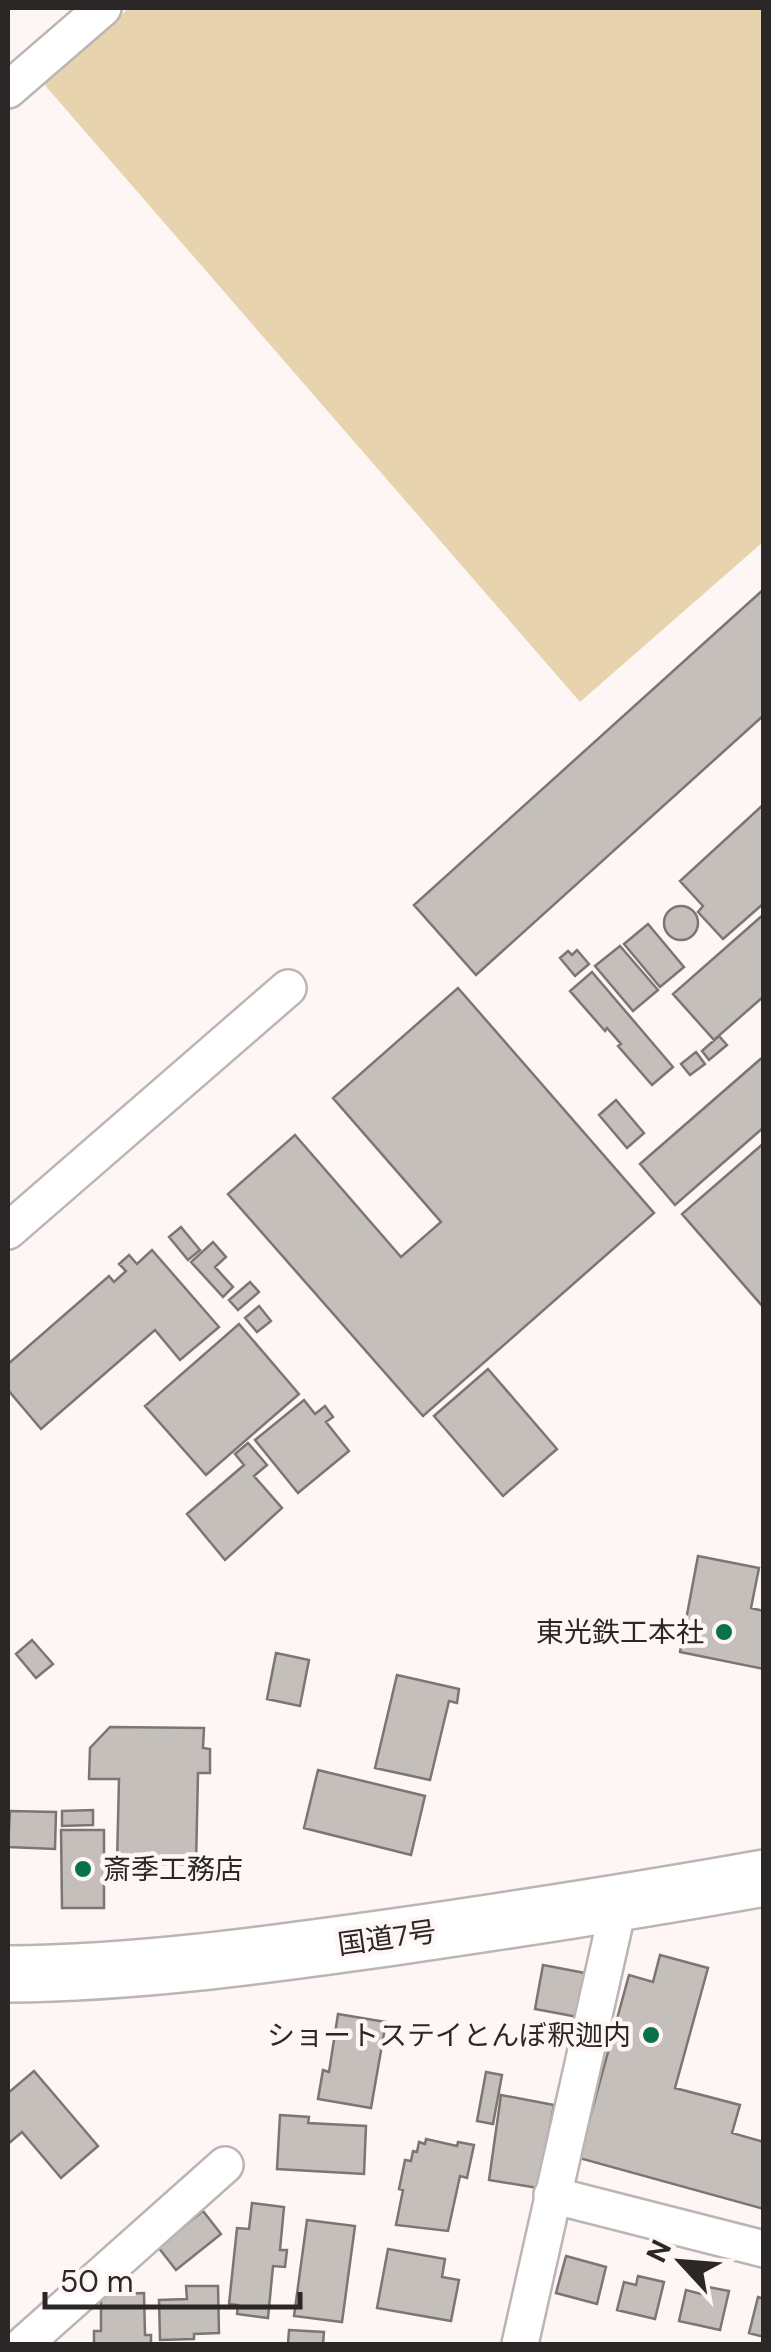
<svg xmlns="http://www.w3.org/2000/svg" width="771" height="2352" viewBox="0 0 771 2352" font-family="'DM Sans','Noto Sans JP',sans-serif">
<rect width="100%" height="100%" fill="#fef6f5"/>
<!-- green -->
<path fill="#e7d4af" d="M129 8H763V542L580 702 43 83Z"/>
<!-- building -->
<path fill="#c5bfbb" stroke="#7b7672" stroke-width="2.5" d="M764 589V715L476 975 414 905Z
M764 804V903L723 939 698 912 703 906 680 881Z
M664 923a17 17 0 1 1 34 0a17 17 0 1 1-34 0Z
M764 914V996L714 1040 673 994Z
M648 924 684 967 660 987 624 944Z
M620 946 658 990 633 1011 595 966Z
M577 950 589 964 575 976 560 958 568 951 572 955Z
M592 972 673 1067 652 1085 618 1046 621 1044 607 1028 605 1031 570 991Z
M458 988 654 1213 423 1416 228 1194 295 1135 401 1257 441 1222 333 1098Z
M719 1036 727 1045 709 1060 702 1051Z
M696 1052 705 1064 690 1075 681 1064Z
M764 1056V1127L675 1205 640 1164Z
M616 1100 644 1133 627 1148 599 1115Z
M764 1143V1308L682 1214Z
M181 1227 200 1250 188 1260 169 1237Z
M213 1242 226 1257 215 1267 233 1287 223 1297 191 1262Z
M152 1250 219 1327 180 1360 155 1330 41 1429 8 1390V1364L109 1276 114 1282 126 1271 119 1264 129 1255 137 1264Z
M250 1282 259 1292 238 1310 229 1300Z
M259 1306 271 1321 257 1332 245 1318Z
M239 1324 299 1394 206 1475 145 1406Z
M488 1369 557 1449 503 1496 434 1416Z
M304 1400 315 1414 325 1406 333 1417 326 1422 349 1451 298 1493 255 1440Z
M248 1443 267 1465 254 1476 282 1508 225 1560 187 1514 244 1465 235 1454Z
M698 1556 759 1568 751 1608 764 1611V1669L680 1652Z
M32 1640 53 1664 36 1678 16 1654Z
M276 1653 309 1660 300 1706 267 1699Z
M397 1675 459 1689 457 1703 449 1701 430 1780 375 1768Z
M110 1727 204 1728 203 1748 210 1749V1773H198L196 1865 117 1863 119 1779H89L90 1748Z
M318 1770 425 1796 411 1855 304 1828Z
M93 1810V1825L62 1826V1811Z
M10 1811 56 1812 55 1849 8 1847Z
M61 1830H104V1908H62Z
M660 1955 708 1968 675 2088 740 2105 732 2133 764 2142V2209L579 2158 629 1975 653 1982Z
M543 1965 585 1973 578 2017 535 2009Z
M338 2014 386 2022 371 2108 318 2099 323 2070 329 2072Z
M34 2071 98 2146 61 2178 22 2132 8 2144V2093Z
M486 2072 502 2075 493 2124 477 2121Z
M501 2095 554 2105 538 2188 489 2180Z
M280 2115 309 2117 308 2123 366 2126 364 2174 277 2169Z
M426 2139 457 2146 458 2142 474 2145 467 2178 460 2176 448 2231 396 2225 403 2190 399 2189 405 2160 411 2161 413 2151 417 2152 419 2142 425 2144Z
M252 2203 284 2207 280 2250H287L285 2267 273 2266 268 2318 237 2314 238 2305 229 2304 237 2228 249 2229Z
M203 2211 221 2234 176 2270 158 2247Z
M307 2220 355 2226 342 2322 294 2316Z
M388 2249 445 2259 442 2277 459 2280 451 2321 377 2308Z
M566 2256 606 2267 597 2304 556 2293Z
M638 2276 664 2282 655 2319 617 2310 624 2282 636 2285Z
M186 2286H218L219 2333 194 2334V2339L160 2340 159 2300 187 2299Z
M703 2286 729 2291 720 2330 679 2321 686 2290 701 2294Z
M144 2293 145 2335H151V2344H94V2331H101V2294Z
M758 2297 764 2299V2337L749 2333Z
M289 2330 324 2332 323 2344H288Z"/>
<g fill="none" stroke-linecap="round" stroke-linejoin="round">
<!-- street casing -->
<g stroke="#bcb5b3" stroke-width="40">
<path id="street" d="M8 90 103 8
M8 1231 288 988
M552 2195 764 2249
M24 2344 225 2165
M520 2344 619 1904"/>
</g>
<!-- highway casing -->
<g stroke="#bcb5b3" stroke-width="60">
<path id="highway" d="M8 1974C137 1973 266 1955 394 1937 518 1919 641 1900 764 1878"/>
</g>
<!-- street -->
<use href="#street" stroke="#fff" stroke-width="35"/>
<!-- highway -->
<use href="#highway" stroke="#fff" stroke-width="55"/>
</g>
<!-- markers -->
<g fill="#09724a" stroke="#fef6f5" stroke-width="4">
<circle cx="724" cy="1632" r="10"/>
<circle cx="83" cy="1869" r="10"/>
<circle cx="651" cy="2035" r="10"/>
</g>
<g text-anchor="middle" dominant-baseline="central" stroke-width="9" stroke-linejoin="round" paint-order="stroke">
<!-- poi labels -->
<g font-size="28" fill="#2a2726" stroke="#fef6f5" text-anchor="end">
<text x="704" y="1632">東光鉄工本社</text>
<text x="103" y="1869" text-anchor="start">斎季工務店</text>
<text x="631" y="2035">ショートステイとんぼ釈迦内</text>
</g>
<!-- street labels -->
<g font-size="28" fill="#2a2726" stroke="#fef6f5">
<text transform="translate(387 1938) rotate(-8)">国道7号</text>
</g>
</g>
<!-- border -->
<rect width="771" height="2352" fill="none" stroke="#2a2726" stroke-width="20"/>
<!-- north arrow -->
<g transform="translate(681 2262) rotate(296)" stroke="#fef6f5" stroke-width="8" paint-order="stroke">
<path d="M0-8L18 38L0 25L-18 38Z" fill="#2a2726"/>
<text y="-15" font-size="28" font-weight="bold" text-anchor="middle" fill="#2a2726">N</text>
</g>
<!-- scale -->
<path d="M45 2292v15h255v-15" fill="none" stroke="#2a2726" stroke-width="5"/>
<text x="60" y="2292" font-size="30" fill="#2a2726" stroke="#fef6f5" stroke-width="8" paint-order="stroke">50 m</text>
</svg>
